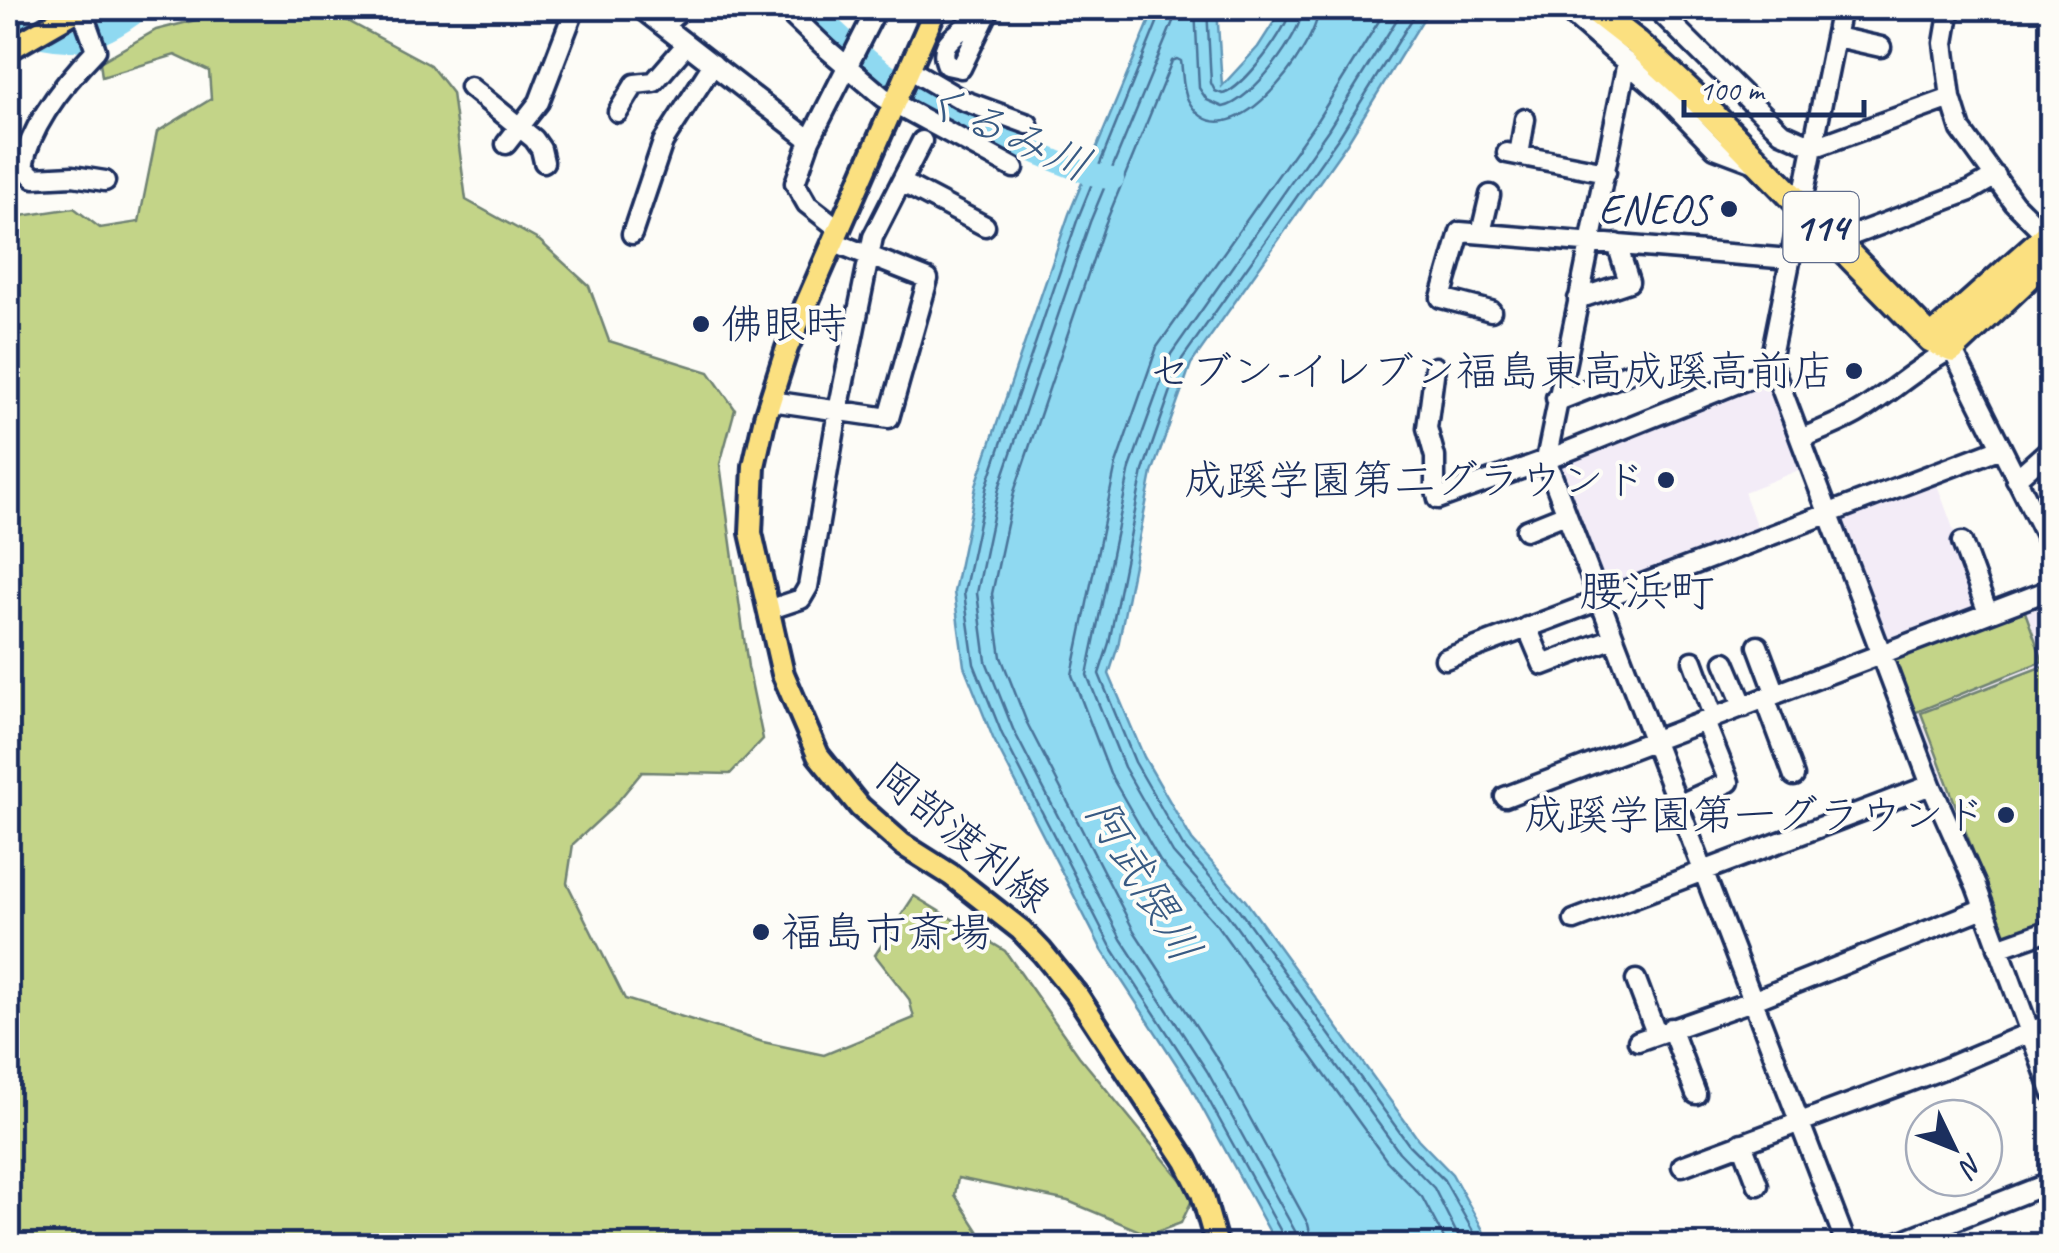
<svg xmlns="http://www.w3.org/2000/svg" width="2059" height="1253" viewBox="0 0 2059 1253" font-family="Caveat,'Klee One',sans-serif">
<rect width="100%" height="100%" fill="#fdfcf7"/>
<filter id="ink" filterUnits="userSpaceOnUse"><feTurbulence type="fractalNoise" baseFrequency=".01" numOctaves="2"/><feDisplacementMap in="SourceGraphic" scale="20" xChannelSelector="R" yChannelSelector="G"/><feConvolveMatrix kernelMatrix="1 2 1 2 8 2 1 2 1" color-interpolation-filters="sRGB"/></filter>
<g filter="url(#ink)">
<!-- built -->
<path fill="#f3ecf7" d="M1769 377 1804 468 1744 492 1759 533 1603 594 1552 463Z
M1935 479 1986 619 2051 595V924L2002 943 1889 659 1837 516Z"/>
<!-- green -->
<path fill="#c3d488" stroke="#6f8273" stroke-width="2.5" d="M244 8H291L346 20 430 65 452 93 466 200 540 241 589 286 609 341 709 372 735 409 720 464 748 667 763 739 730 774 642 772 614 806 573 844 567 883 625 999 763 1042 824 1055 914 1018 909 999 875 955 914 896 1005 951 1079 1056 1194 1196 1181 1223 1149 1235 1068 1201 958 1178 955 1195 988 1246H8V218L74 208 100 228 139 222 157 132 211 99 209 71 175 55 102 77 100 62 156 30Z
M2024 609 2043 661 1914 713 1892 660Z
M2051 663V917L2005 936 1921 713Z"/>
<!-- water -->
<path fill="#8fd9f1" stroke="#6195b6" stroke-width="2.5" d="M1155 8H1217L1222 86 1258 47 1283 8H1430L1347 143 1191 364 1152 473 1118 646 1109 674 1144 757 1192 840 1245 900 1418 1139 1452 1174 1483 1230 1486 1245H1277L1188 1082 1102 950 993 738 964 666 954 592 977 482 1069 214Z"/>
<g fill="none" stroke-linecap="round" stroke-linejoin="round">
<!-- shore -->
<path stroke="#497399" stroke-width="2.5" d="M1163 8 1078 218 987 485 964 593 974 664 1002 734 1110 945 1196 1077 1284 1237 1285 1246
M1176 8 1174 19 1090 222 999 488 977 593 986 661 1013 729 1121 939 1207 1071 1295 1231 1298 1246
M1195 8 1199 88 1207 100 1223 107C1250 103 1302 34 1303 8
M1207 8 1211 83 1215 91 1223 94C1244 88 1288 29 1291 8
M1387 8 1316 122 1157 347 1116 464 1072 675 1110 774 1160 861 1216 924 1387 1161 1422 1197 1448 1246
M1404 8 1328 130 1171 354 1130 468 1087 675 1124 767 1173 853 1227 914 1399 1152 1434 1188 1463 1246
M1419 8 1339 137 1182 359 1143 471 1109 643 1099 674 1135 762 1183 846 1237 907 1409 1145 1444 1180 1474 1233 1476 1246
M1313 1246 1308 1224 1220 1063 1134 931 1027 723 1001 657 992 594 1014 492 1104 227 1172 61 1177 59 1181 61C1183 74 1182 89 1188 100 1226 171 1317 48 1319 8"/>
<!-- river -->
<path stroke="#8fd9f1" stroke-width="22" d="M812 8C875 77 946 116 1032 151 1059 162 1084 174 1113 179
M8 26C63 47 93 47 141 8"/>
<!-- minor casing -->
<g stroke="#1b2f5e" stroke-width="25">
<path id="minor" d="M81 8 96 50C66 81 31 123 23 166L34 178 73 176 105 181
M640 8 810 140
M784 8 828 50 883 97 1014 168
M971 8 974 15C965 35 935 38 947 65L961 68 990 8
M1656 8 1781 132 1815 147 1951 98
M1950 8 1944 43 1951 98 1961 130 2014 203 2038 227
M1572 15 1663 94 1715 148 1755 163
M664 25 683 8
M1836 37 1881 47
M1627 62 1546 460 1847 1246
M909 69 962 100 1028 124
M470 87 534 139 541 149 544 162
M618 112 635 84 654 82 686 45
M506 144 539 102 575 8
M1507 153 1606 172
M1519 155 1525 119
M901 182 985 226
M839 229 807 204 795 183 810 140 877 8
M1481 233 1490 195
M632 234 663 142 713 64
M1850 236 1970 191 1996 176
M1578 299 1629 282 1617 244
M1491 311 1441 298 1460 232 1790 259
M1435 367 1427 428 1435 457V486L1438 499 1546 460 1768 371
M1768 371 1775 372 1931 785 1976 886 2052 1092
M1768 371 1841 8
M1556 398 1563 399 1629 373
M771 401 889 418 928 279 834 242
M1801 439C1820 430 1841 423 1859 412 1892 392 1918 366 1952 349L2052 549
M2016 479 2052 447
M1526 530 1566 514
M1962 542 1988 613
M768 610 801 599 808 587 838 411 873 237 922 141
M1527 627 1543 665 1614 638
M1758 646 1776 694
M1445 659 2001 448
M1693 661 1714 718
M1725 662 1744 707
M1765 698 1794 776
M1505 797 2052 589
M1678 805 1729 782 1705 722
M1574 920 1931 785
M1998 948 2052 929
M1636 980 1656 1033
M1671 1028 1696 1094
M1638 1041 1752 1001 1984 908
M1742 1143 1758 1185
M1682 1166 1943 1069 2052 1023
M1889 1246 2052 1182"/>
</g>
<!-- major casing -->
<g stroke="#1b2f5e" stroke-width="28">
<path id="major" d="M936 8 787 348 765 417 754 466 751 533 783 674 818 755 860 807 902 844 951 875 1021 930 1042 952 1077 995 1186 1161 1202 1193 1217 1246
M8 50 81 8"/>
</g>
<!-- highway casing -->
<g stroke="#1b2f5e" stroke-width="32">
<path id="highway" d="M1592 8 1637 43 1693 95 1931 339 1952 349 2052 254
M1931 339 2052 231"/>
</g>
<!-- minor -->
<use href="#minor" stroke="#fdfcf7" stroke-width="18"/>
<!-- major -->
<use href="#major" stroke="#fbe080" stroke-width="20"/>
<!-- highway -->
<use href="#highway" stroke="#fbe080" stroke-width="25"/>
</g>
</g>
<!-- markers -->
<g fill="#1b2f5e" stroke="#fdfcf7" stroke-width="4">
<circle cx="1729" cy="209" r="10"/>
<circle cx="701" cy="324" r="10"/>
<circle cx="1854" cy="371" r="10"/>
<circle cx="1666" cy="480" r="10"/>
<circle cx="2006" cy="815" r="10"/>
<circle cx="761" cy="932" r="10"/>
</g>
<g text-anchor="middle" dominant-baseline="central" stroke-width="8" stroke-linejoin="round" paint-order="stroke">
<!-- shield labels -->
<rect fill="#fdfcf7" stroke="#5f6c8c" stroke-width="2.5" x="1783.5" y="192" width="75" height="70" rx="8"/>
<g font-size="40" font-weight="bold" fill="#1b2f5e">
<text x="1821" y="227">114</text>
</g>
<!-- poi labels -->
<g font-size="42" fill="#1b2f5e" stroke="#fdfcf7" text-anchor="end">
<text x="1709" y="209">ENEOS</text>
<text x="721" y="324" text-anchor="start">佛眼時</text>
<text x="1834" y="371">セブン-イレブン福島東高成蹊高前店</text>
<text x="1646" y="480">成蹊学園第二グラウンド</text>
<text x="1986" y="815">成蹊学園第一グラウンド</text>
<text x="781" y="932" text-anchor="start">福島市斎場</text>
</g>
<!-- street labels -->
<g font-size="42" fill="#1b2f5e" stroke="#fdfcf7">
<text transform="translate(963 837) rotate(39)">岡部渡利線</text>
</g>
<!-- water labels -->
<g font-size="45" font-style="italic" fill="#385a83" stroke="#fdfcf7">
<text transform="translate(1006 132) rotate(24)">くるみ川</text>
<text transform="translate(1143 881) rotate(59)">阿武隈川</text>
</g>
<!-- neighbourhood labels -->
<g font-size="45" fill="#1b2f5e" stroke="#fdfcf7">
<text x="1647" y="591">腰浜町</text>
</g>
</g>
<!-- margin -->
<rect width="2059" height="1253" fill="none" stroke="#fdfcf7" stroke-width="40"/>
<rect x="20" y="20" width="2019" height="1213" fill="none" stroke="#1b2f5e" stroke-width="4" filter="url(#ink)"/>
<!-- north arrow -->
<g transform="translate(1954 1148) rotate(133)"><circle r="48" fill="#fdfcf7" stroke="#a3aaba" stroke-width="2.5"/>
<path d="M0-8L18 38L0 25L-18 38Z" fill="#1b2f5e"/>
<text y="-15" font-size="28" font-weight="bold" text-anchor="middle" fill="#1b2f5e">N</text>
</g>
<!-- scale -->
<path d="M1684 100v15h180v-15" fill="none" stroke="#1b2f5e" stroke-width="5"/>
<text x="1699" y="100" font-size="30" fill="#1b2f5e" stroke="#fdfcf7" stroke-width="8" paint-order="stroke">100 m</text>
</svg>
